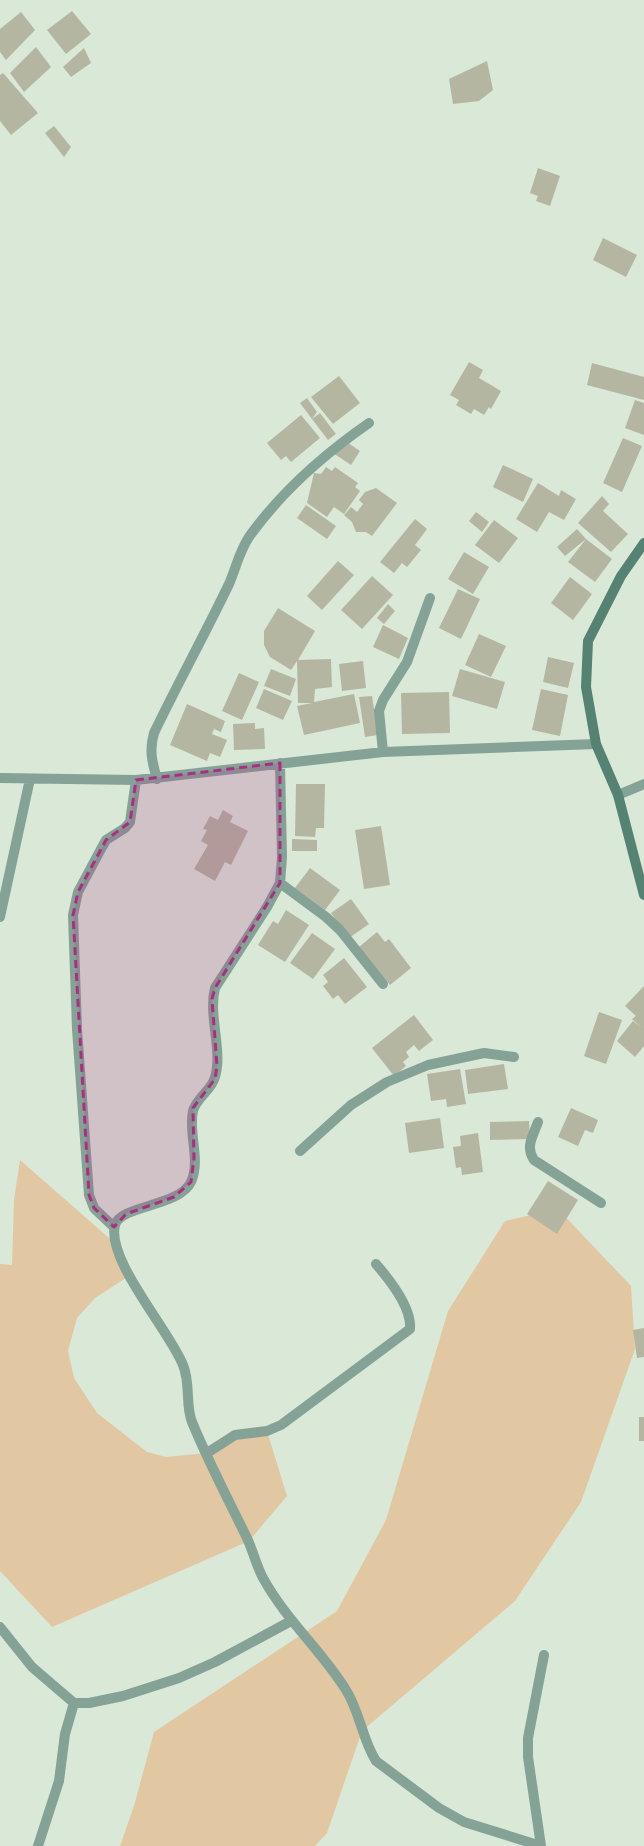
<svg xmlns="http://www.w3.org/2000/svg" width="644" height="1846" viewBox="0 0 644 1846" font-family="Commissioner,sans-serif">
<rect width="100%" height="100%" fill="#dae8d7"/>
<!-- green -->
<path fill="#e1c8a3" d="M20 1160 117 1245 129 1276 95 1298 77 1318 68 1351 74 1378 97 1413 147 1452 166 1457 207 1453 223 1442 267 1431 287 1496 249 1541 52 1627 0 1571V1264L12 1265 14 1200Z
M558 1209 631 1286 635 1349 581 1502 515 1601 362 1731 327 1833 315 1846H120L134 1806 154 1732 337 1611 386 1520 448 1311 505 1221Z"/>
<!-- building -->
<path fill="#b5b6a2" d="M72 11 91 34 66 54 47 30Z
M21 12 35 30 6 60 0 52V29Z
M36 47 51 67 24 92 10 73Z
M84 48 91 63 71 77 63 67Z
M487 61 493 90 479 101 453 104 449 79Z
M3 73 38 113 11 135 0 121V75Z
M54 126 71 147 64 157 45 133Z
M538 168 560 176 550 206 536 201 538 196 530 193Z
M603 238 637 255 626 277 593 260Z
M469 362 483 370 479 378 501 391 491 409 489 407 484 415 474 409 471 414 456 405 459 400 450 395Z
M592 363 644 377V400L587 385Z
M339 376 360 403 333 424 311 397Z
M307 398 317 412 312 419 300 403Z
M635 400 644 403V435L625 428Z
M320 413 336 434 328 440 312 419Z
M301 415 320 438 291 462 286 456 281 460 267 443Z
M623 438 642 446 622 492 603 483Z
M342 439 360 451 351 465 333 453Z
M503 465 533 479 523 502 493 487Z
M326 467 332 471 335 467 358 483 355 487 360 491 344 514 334 507 327 517 307 503 314 473 321 474Z
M538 483 559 496 561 490 576 499 564 520 549 512 537 532 516 519Z
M376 488 397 503 372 536 366 532H356L352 522 344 515 351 507 357 512 363 504 359 500 365 492Z
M602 496 609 504 603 511 628 534 611 552 578 523Z
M306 505 336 526 327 539 297 518Z
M476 512 489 522 482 532 469 521Z
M415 519 427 529 415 545 421 550 407 567 402 563 394 573 380 562Z
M494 520 518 538 499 563 475 545Z
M577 529 586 539 565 556 557 547Z
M586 539 612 559 595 582 568 562Z
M464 552 489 567 473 594 448 579Z
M338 561 354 575 322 610 307 596Z
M372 576 393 595 362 629 341 610Z
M570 577 592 594 573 620 551 603Z
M458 589 480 599 461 639 439 628Z
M388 604 395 611 384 624 377 618Z
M278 608 315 631 298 660 331 659 332 687 315 689 314 702 354 694 360 723 304 735 297 706 312 703H298L297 661 291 670 270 657 264 645V631Z
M383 625 408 638 399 659 373 647Z
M479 634 506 646 491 677 465 665Z
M548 657 574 663 568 688 543 682Z
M363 661 366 688 342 691 339 664Z
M271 669 296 679 290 696 264 686Z
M460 669 505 682 497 709 452 696Z
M239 673 259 682 242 720 222 711Z
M264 689 292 701 283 720 256 708Z
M541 689 568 695 560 736 532 730Z
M449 692 450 733 402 734 401 693Z
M372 696 378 735 365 737 359 697Z
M187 704 225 721 221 732 214 729 212 734 227 740 220 757 210 753 207 761 170 745Z
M255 723V729L264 728 265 749 234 750 233 724Z
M296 784H325L324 828H316L315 837 295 836Z
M223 810 233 816 230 822 248 831 231 865 225 862 215 881 194 869 208 845 201 841 207 830 203 829 210 816 218 820Z
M381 826 390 885 364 889 355 830Z
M292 839 317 840V851H292Z
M310 868 340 890 325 910 295 888Z
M351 899 369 924 349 938 331 913Z
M286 910 309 925 285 962 258 945 273 921 278 924Z
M377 932 385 942 389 939 411 968 390 985 359 947Z
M312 933 335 949 313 979 290 963Z
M344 958 367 987 345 1004 338 995 333 999 323 986 328 982 323 975Z
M644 986V1046L635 1057 617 1041 633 1021 641 1027 632 1019 636 1016 625 1006Z
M599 1012 622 1020 606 1064 584 1056Z
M414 1015 433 1040 419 1051 414 1045 406 1052 409 1057 403 1062 406 1066 394 1076 372 1048Z
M504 1064 508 1089 468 1094 465 1070Z
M460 1069 466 1104 447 1107 446 1099 431 1101 427 1074Z
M571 1108 598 1120 593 1133 585 1130 578 1146 558 1137Z
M440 1118 444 1148 409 1153 405 1123Z
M529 1121 530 1139 490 1140V1122Z
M478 1133 483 1172 462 1175 461 1167 456 1168 453 1147 461 1146 460 1136Z
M548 1181 578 1200 557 1234 527 1214Z
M644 1328V1357L637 1358 633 1330Z
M639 1417H644V1441H639Z"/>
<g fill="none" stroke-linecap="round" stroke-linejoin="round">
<!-- street -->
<path stroke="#85a297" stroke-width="10" d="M383 752 379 711 383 700 407 662 430 598
M280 763 282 857 280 883 267 907 215 988C208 1016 223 1051 215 1077 212 1090 196 1098 193 1111 188 1133 201 1160 191 1182 179 1207 120 1205 115 1225 106 1260 170 1331 183 1365 191 1384 185 1405 192 1422 208 1461 228 1499 246 1536 253 1550 256 1565 263 1578 286 1620 322 1651 346 1690 360 1712 362 1739 376 1761L439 1808 464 1822 541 1846
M0 778 136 780 383 752 596 744
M157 779C152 762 149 750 154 733 178 683 205 634 229 584 236 568 239 552 249 537 281 492 323 455 369 423
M618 795 644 784
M280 883 326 917 340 930 383 984
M0 917 30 779
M538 1122C533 1136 525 1147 534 1160L601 1203
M300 1151 351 1105 387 1082 428 1065 484 1053 514 1057
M114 1227 94 1208 89 1195 77 1029 73 915 78 892 101 849 106 840 125 828 130 822 136 780
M207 1453 235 1435 267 1431 281 1425 410 1329C412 1308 389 1279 376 1264
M0 1627 32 1667 74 1703H89L123 1696 179 1678 215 1662 291 1621
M38 1846 59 1781 65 1734 74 1703
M541 1846 528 1757V1738L544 1655"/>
<!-- secondary -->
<path stroke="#558272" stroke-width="10" d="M644 543 621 576 588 641 586 687 596 744 618 795 644 895"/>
</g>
<!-- marked area -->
<path fill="#ab2f81" fill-opacity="0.2" stroke="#ab2f81" stroke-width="3" stroke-dasharray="8 5" stroke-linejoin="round" d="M280 763V883L215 988 212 999 217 1066 215 1079 193 1108 194 1159 191 1182 174 1197 126 1214 114 1227 94 1208 89 1195 73 915 78 892 106 840 130 822 136 780Z"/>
</svg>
